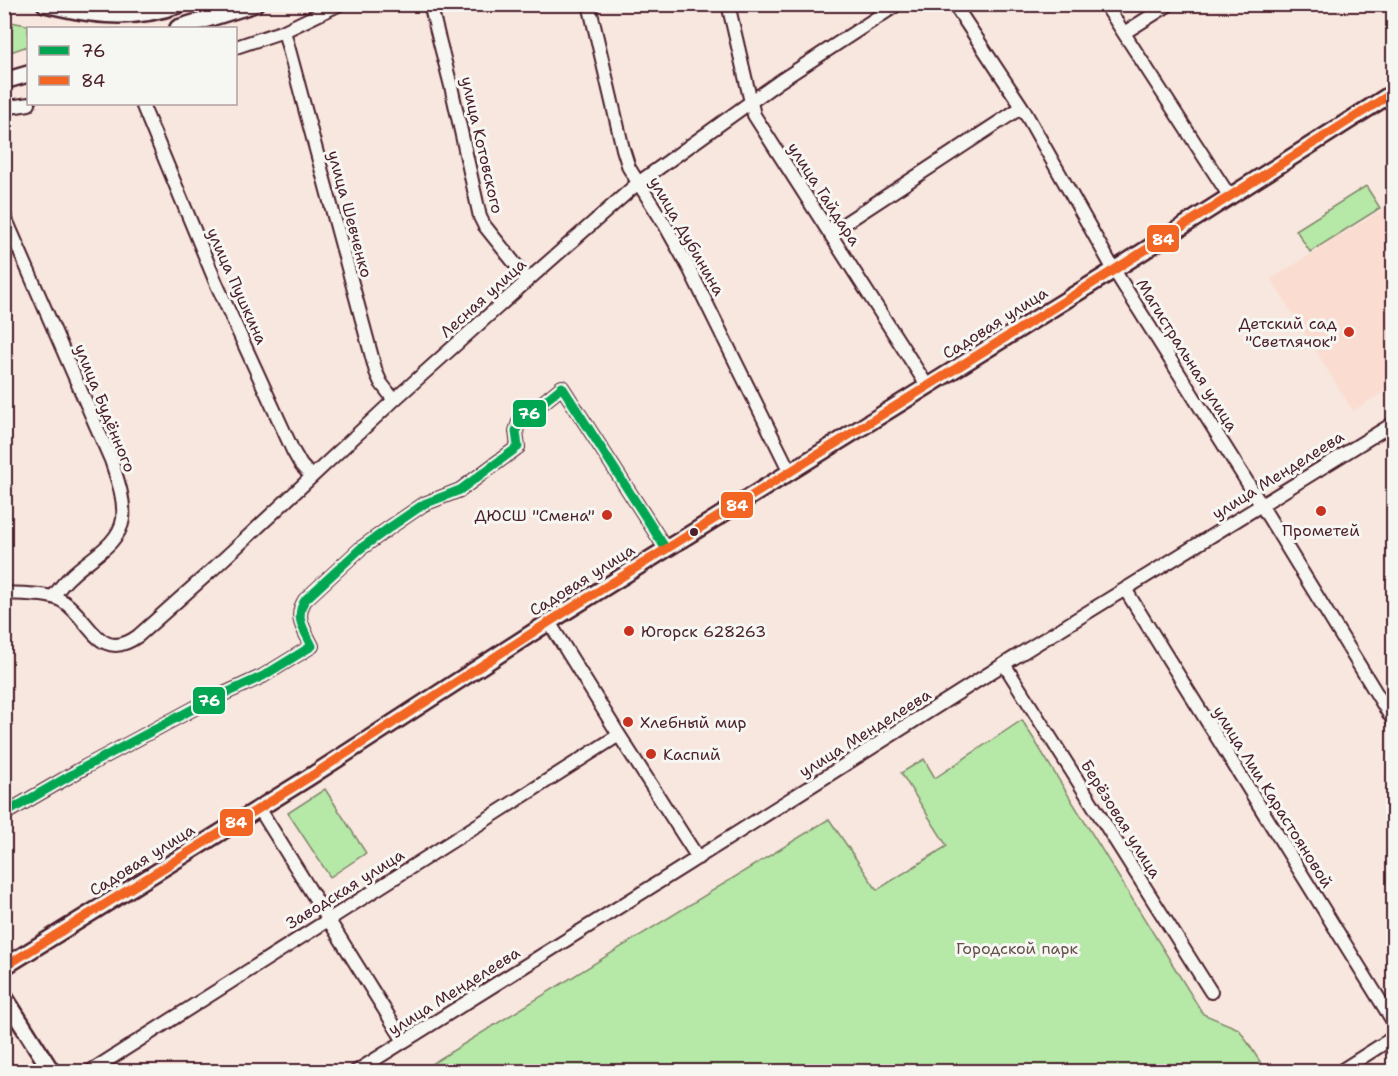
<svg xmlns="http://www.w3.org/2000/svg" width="1398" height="1076" viewBox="0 0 1398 1076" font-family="'Shantell Sans',sans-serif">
<rect width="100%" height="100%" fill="#f8e7de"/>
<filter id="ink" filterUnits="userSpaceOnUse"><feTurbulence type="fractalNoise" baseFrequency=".0167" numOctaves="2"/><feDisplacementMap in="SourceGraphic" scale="12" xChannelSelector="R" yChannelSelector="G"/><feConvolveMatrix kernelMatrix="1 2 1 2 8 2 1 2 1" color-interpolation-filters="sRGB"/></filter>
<g filter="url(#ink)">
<!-- built -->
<path fill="#faddd0" d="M1386 207 1394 218 1393 386 1353 411 1271 279Z"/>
<!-- green -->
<path fill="#b6e8a8" stroke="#80846a" stroke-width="1.5" d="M5 21 38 27 40 28H28V46L5 54Z
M1366 186 1380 208 1310 252 1296 230Z
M1022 720 1203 1014 1239 1029 1266 1071H420L829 819 877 890 947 846 901 773 924 759 935 778Z
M325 789 366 853 330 877 288 813Z"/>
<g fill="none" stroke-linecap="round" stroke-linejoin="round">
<!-- minor casing -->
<g stroke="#4a1f2b" stroke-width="16">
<path id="minor" d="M430 4 451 86 480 217 484 225 528 280
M589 4 623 149 629 168 665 225 689 268 790 472
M728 4 754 115 928 387
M954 4 1022 107 1114 270 1244 477 1394 722
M1105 4 1230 197
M284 31 376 372 381 383 394 400
M1124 33 1170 4
M236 47 284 31 340 4
M142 104 217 285 293 451 301 465 311 476
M4 108 29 104
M4 215 111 460C117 478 125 499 123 519 119 545 88 559 71 576 64 582 58 590 53 597
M830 233 1022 107
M1125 589 1394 1023
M4 593C21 594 51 593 64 602 90 619 99 664 138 636L212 570 394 400 528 280 638 183 780 81 898 4
M549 622 619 735 698 858
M1004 664 1211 992
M259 808 404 1041
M4 814 85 767 204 703 263 676 312 646C304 629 294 618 305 600L360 549 389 528 424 504 460 490 518 447 516 431 519 422 562 387 666 549
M89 1072 619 735
M355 1072 683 867 1004 664 1394 423
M1339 1072 1394 1037"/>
</g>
<!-- tertiary casing -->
<g stroke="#4a1f2b" stroke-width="20">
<path id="tertiary" d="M45 4C94 16 133 21 181 4
M178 28 255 4
M4 81 28 74
M4 967 308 778 549 622 1114 270 1394 92
M4 996 52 1072"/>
</g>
<!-- minor -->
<use href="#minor" stroke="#f6f6f2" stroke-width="12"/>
<!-- tertiary -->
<use href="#tertiary" stroke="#f6f6f2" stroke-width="15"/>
<!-- bus-1 casing -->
<g stroke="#f6f6f2" stroke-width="14">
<path id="bus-1" d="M4 814 85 767 204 703 263 676 312 646C304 629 294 618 305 600L360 549 389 528 424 504 460 490 518 447 516 431 519 422 562 387 666 549"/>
</g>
<!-- bus-2 casing -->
<g stroke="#f6f6f2" stroke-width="14">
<path id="bus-2" d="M4 967 308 778 549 622 1114 270 1394 92"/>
</g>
<!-- bus-1 -->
<use href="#bus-1" stroke="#00a651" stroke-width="9"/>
<!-- bus-2 -->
<use href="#bus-2" stroke="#f26522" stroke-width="9"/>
</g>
</g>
<!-- markers -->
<g fill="#c8321e" stroke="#f6f6f2" stroke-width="2">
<circle cx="1349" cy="332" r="6"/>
<circle cx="1321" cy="511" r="6"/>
<circle cx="607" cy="515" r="6"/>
<circle cx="629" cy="631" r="6"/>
<circle cx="628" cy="722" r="6"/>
<circle cx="651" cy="754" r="6"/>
</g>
<circle fill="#4a1f2b" stroke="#f6f6f2" stroke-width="2" cx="694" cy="532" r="5"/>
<g text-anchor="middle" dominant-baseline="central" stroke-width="6" stroke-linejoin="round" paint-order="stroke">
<!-- street labels -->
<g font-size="16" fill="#4a1f2b" stroke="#f6f6f2">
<text transform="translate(482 145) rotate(77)">улица Котовского</text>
<text transform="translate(824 194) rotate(57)">улица Гайдара</text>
<text transform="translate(350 214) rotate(75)">улица Шевченко</text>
<text transform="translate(687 236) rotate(60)">улица Дубинина</text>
<text transform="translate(237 286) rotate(66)">улица Пушкина</text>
<text transform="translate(483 298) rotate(-42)">Лесная улица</text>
<text transform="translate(995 323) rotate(-32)">Садовая улица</text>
<text transform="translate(1187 355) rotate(58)">Магистральная улица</text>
<text transform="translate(105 408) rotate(68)">улица Будённого</text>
<text transform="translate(1278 475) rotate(-32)">улица Менделеева</text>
<text transform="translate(582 580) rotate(-32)">Садовая улица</text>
<text transform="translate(865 733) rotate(-32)">улица Менделеева</text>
<text transform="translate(1273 797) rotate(58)">улица Лии Карастояновой</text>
<text transform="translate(1121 819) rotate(58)">Берёзовая улица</text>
<text transform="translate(142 860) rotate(-32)">Садовая улица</text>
<text transform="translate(345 889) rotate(-32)">Заводская улица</text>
<text transform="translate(454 991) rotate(-32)">улица Менделеева</text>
</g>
<!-- poi labels -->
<g font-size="16" fill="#4a1f2b" stroke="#f6f6f2" text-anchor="start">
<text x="1337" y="323" text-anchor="end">Детский сад<tspan x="1337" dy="18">"Светлячок"</tspan></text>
<text x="595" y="515" text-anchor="end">ДЮСШ "Смена"</text>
<text x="1321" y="530" text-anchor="middle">Прометей</text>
<text x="641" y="631">Югорск 628263</text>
<text x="640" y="722">Хлебный мир</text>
<text x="663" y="754">Каспий</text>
</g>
<!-- park labels -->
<g font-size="16" fill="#65514a" stroke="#f6f6f2">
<text x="1017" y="948">Городской парк</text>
</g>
</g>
<g stroke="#f6f6f2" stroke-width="2">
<rect x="1146" y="224" width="34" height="29" rx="6" fill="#f26522"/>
<rect x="512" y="399" width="35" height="29" rx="6" fill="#00a651"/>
<rect x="720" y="491" width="34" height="28" rx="6" fill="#f26522"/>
<rect x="192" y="686" width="34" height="29" rx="6" fill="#00a651"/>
<rect x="219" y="808" width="35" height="29" rx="6" fill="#f26522"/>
</g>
<g font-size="16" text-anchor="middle" font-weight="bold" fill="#fff">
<text x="1163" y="245">84</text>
<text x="529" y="419">76</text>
<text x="737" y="511">84</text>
<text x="209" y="706">76</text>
<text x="236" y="828">84</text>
</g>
<!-- margin -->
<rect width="1398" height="1076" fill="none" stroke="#f6f6f2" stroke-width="24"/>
<rect x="12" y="12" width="1374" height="1052" fill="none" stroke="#4a1f2b" stroke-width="2" filter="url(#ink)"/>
<!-- legend -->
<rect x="27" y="27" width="210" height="78" fill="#f6f6f2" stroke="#b1a0a2" stroke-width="1.5"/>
<rect x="39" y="46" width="30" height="9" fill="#00a651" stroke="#b1a0a2" stroke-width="1.5"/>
<text x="81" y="57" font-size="18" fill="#4a1f2b">76</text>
<rect x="39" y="76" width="30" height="9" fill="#f26522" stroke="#b1a0a2" stroke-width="1.5"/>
<text x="81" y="87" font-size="18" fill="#4a1f2b">84</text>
</svg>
